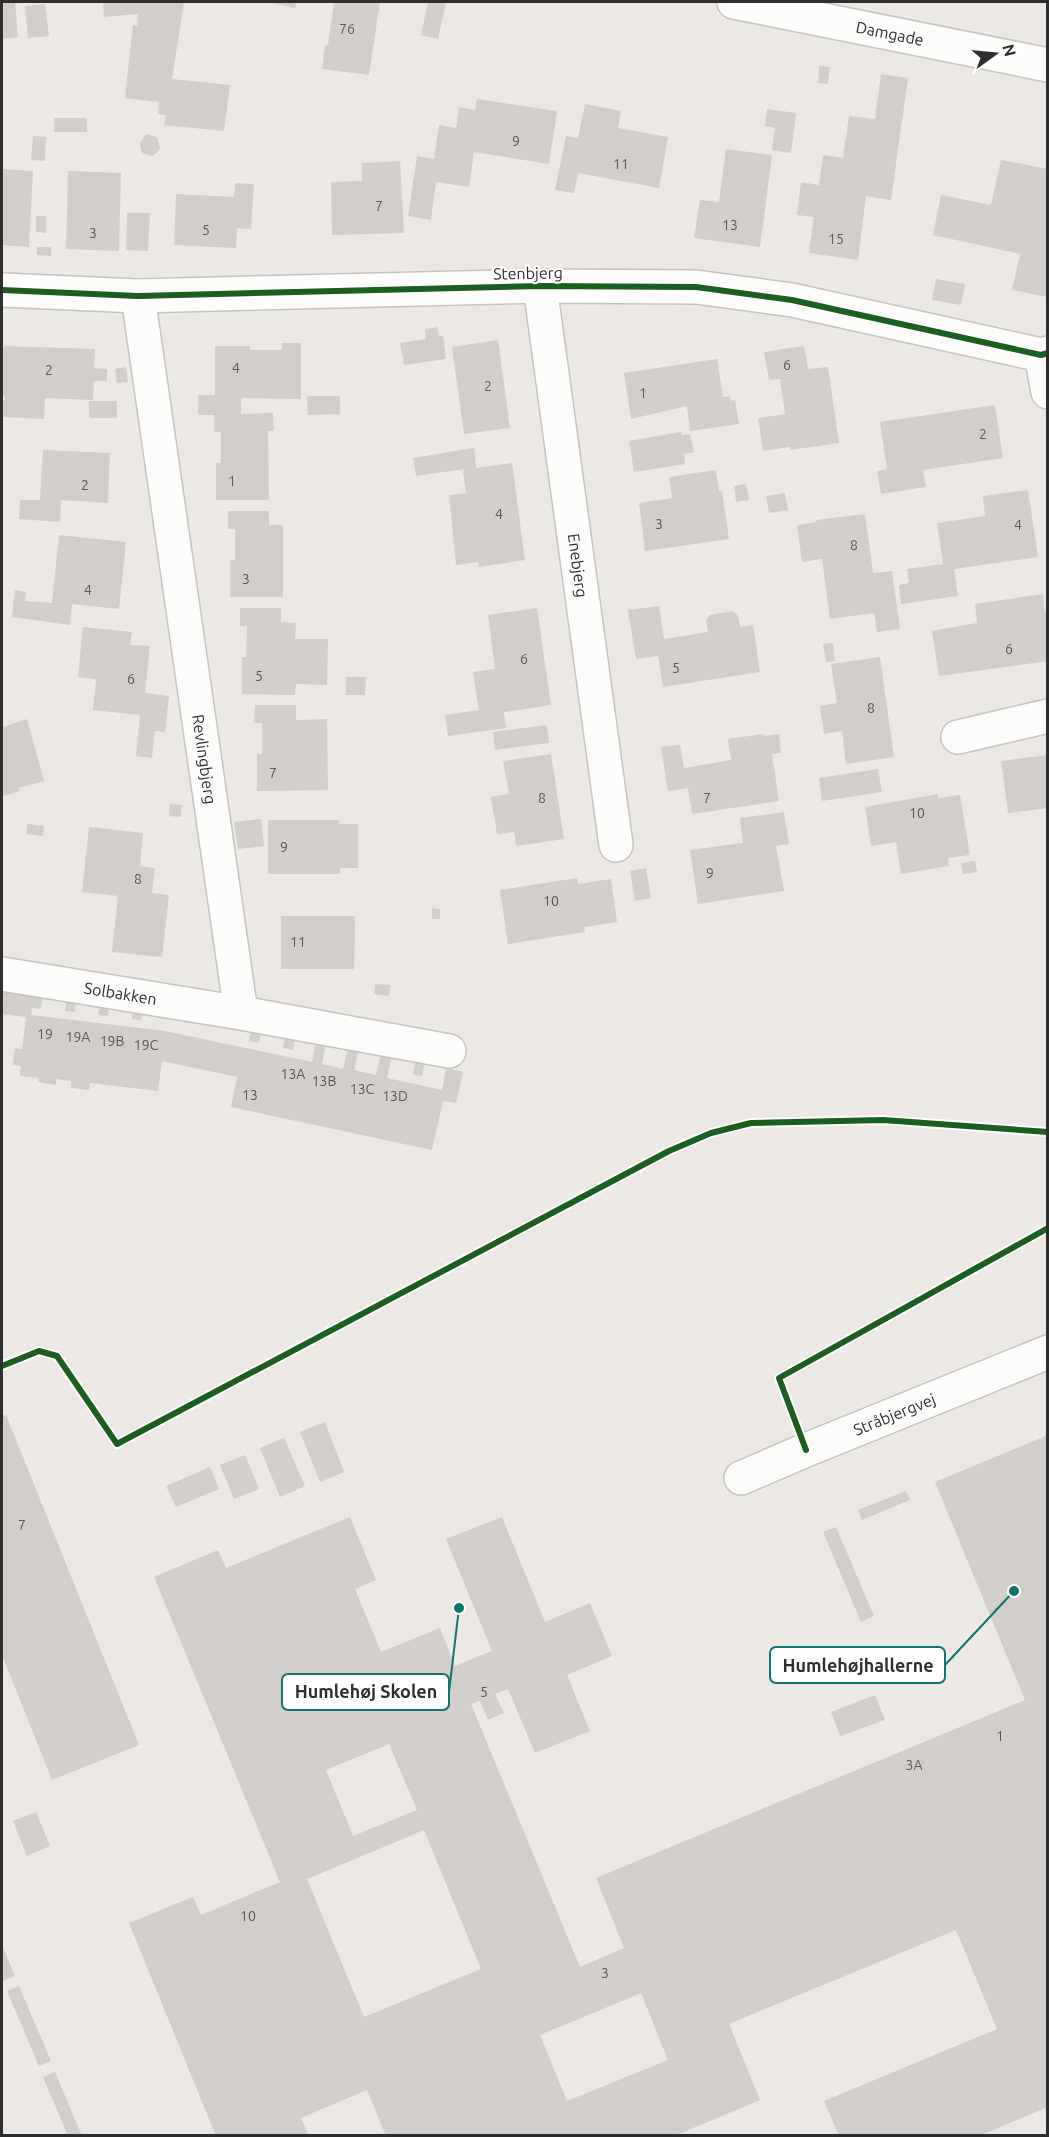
<svg xmlns="http://www.w3.org/2000/svg" width="1049" height="2137" viewBox="0 0 1049 2137" font-family="Ubuntu,sans-serif">
<rect width="100%" height="100%" fill="#ece8e4"/>
<!-- building -->
<path fill="#d1cecb" fill-rule="evenodd" d="M2 2H15L18 37 2 39Z
M103 2H184L172 79 230 85 224 131 164 125 166 115 158 114 159 102 125 98 133 25 137 26 138 14 104 17Z
M266 2H297L295 8Z
M334 2H380L369 75 322 69 325 45H328Z
M428 2H446L438 39 421 35Z
M45 4 49 36 28 38 25 6Z
M819 66 830 67 828 84 818 83Z
M881 74 908 78 891 200 866 196 858 260 809 253 814 217 797 215 801 182 819 185 823 155 843 158 849 116 875 119Z
M477 99 557 111 549 164 474 152 469 187 436 182 431 220 408 216 417 156 434 159 439 125 456 128 459 107 475 110Z
M585 104 621 111 618 128 668 137 659 188 578 173 574 193 555 190 566 136 578 138Z
M767 109 796 113 791 153 772 150 775 128 765 126Z
M54 118H87V132H54Z
M146 134 157 137 160 149 153 156 142 153 140 143Z
M33 136 46 137 45 161 31 160Z
M726 149 772 155 760 247 694 238 700 200 719 202Z
M1001 160 1048 169V297L1012 290 1020 254 933 235 941 195 991 205Z
M400 161 404 233 332 235 331 182 362 181V163Z
M2 169 33 171 29 247 2 245Z
M68 171 121 173 119 251 66 249Z
M235 183 254 184 251 229 237 228 236 248 174 245 176 194 234 197Z
M127 213H150L148 251 126 250Z
M36 216H46V233L36 232Z
M37 247H51V256L37 255Z
M936 279 965 284 961 305 932 300Z
M437 327 439 336H443L446 359 404 365 400 343 426 339 425 329Z
M498 340 510 428 464 434 452 347Z
M282 343H301V399L241 398V414L273 413 274 431H268L269 500H216V463H221V432H214V415H198V395H215V346H250V350H282Z
M4 346 95 349 94 368 107 369V381H94L93 400 45 398 44 419 3 417 2 400H5V397L2 396V348H4Z
M804 346 808 369 828 367 839 443 790 450V447L763 451 758 418 785 414 780 379 769 380 764 352Z
M717 359 723 397 730 396 731 401 735 400 739 424 690 431 687 406 631 419 624 373Z
M126 367 128 382 117 383 115 369Z
M307 396H340V414L308 415Z
M89 401H117V418H89Z
M995 405 1003 458 923 470 926 487 881 494 877 471 887 469 880 422Z
M681 432 682 435 690 434 694 452 684 454 685 464 634 472 629 441Z
M474 448 476 468 512 463 525 560 479 567 478 562 456 565 449 495 466 493 463 472 465 469 416 476 413 458Z
M43 450 110 453 108 503 61 500 60 522 19 519 20 500H40Z
M716 470 719 491H722L729 539 645 551 639 503 672 498 669 477Z
M746 484 749 500 736 502 734 486Z
M1028 490 1038 557 954 569 958 596 901 604 899 585 909 583 907 569 943 564 937 523 985 516 983 496Z
M785 493 788 510 769 513 766 496Z
M228 511H269V525H283V597H230V560H235V529H228Z
M865 514 873 573 892 571 900 629 877 632 874 613 830 619 822 559 802 562 797 525 817 522 816 520Z
M59 535 126 542 119 609 72 604 70 625 12 617 15 590 26 592 25 601 52 603Z
M1043 594 1045 613H1048V661L939 676 932 631 977 623 975 604Z
M659 606 664 639 708 632 706 620 710 615 732 611 738 616 740 627 753 625 760 672 663 687 658 656 636 659 628 610Z
M240 608H281V622L296 623 295 639H328L327 685 296 684 295 695 242 694V657H246L247 626H240Z
M537 608 551 705 504 712 506 728 448 736 445 715 479 710 473 672 495 669 488 615Z
M83 627 132 632 130 645 150 646 145 693 169 696 165 732 155 731 152 758 136 756 140 715 93 710 96 679 78 677Z
M833 643 835 661 826 662 823 644Z
M880 657 894 757 846 764 842 731 824 734 820 706 837 703 831 664Z
M346 677H366L365 695H346Z
M255 705H296V720L327 719 328 790 257 791V754H262V723H254Z
M27 719 44 781 19 788 20 791 4 796 2 786V727Z
M547 725 549 743 495 750 493 732Z
M763 734 764 736 779 734 781 753 772 754 779 801 692 814 688 788 668 791 661 747 680 745 684 768 731 760 728 739Z
M551 754 564 839 516 846 514 832 497 834 491 797 509 794 503 761Z
M1048 755V808L1008 813 1001 761Z
M878 769 882 792 822 801 819 778Z
M938 794V798L960 795 970 855 948 858 949 866 901 874 896 842 871 846 865 807Z
M170 804 182 805 181 817 169 816Z
M784 812 789 844 776 846 784 891 698 904 690 850 743 843 740 818Z
M261 819 264 846 238 849 234 822Z
M268 820H339V824H358V868H340V874H268Z
M27 824 44 826 43 836 26 834Z
M89 827 143 833 140 866 155 868 152 893 169 895 162 957 112 952 118 896 82 892Z
M975 861 977 872 963 874 961 863Z
M646 868 651 898 635 901 630 871Z
M577 878 578 884 611 879 617 922 584 927 585 932 508 944 500 890Z
M432 908 440 909V919H432Z
M281 916H355L354 969H281Z
M375 984 390 985 389 996 374 994Z
M2 990 43 995 41 1009 32 1008 31 1015 165 1031 312 1062 316 1040 326 1042 322 1064 343 1069 348 1047 359 1049 354 1070 376 1075 381 1054 392 1056 387 1078 442 1090 446 1068 463 1072 456 1103 443 1101 432 1150 231 1107 237 1077 162 1061 158 1091 90 1083 89 1090 71 1088V1081L56 1079V1085L38 1082 39 1078 20 1076 21 1066 13 1065 15 1048 22 1049 26 1017 2 1014Z
M67 997 76 998 75 1012 65 1011Z
M100 1001 109 1002 108 1016 98 1015Z
M134 1005 143 1006 141 1020 132 1019Z
M252 1026 262 1028 259 1043 249 1041Z
M285 1034 295 1035 293 1050 283 1048Z
M415 1061 425 1063 422 1076 413 1075Z
M6 1415 139 1745 52 1780 2 1655V1416Z
M325 1422 344 1472 320 1482 300 1432Z
M1048 1435V2107L979 2136H839L824 2101 997 2029 956 1930 729 2024 760 2100 674 2136H386L367 2090 301 2118 309 2136H216L129 1923 193 1897 201 1915 280 1882 154 1577 218 1550 226 1568 350 1517 376 1580 355 1589 381 1652 440 1628 455 1666 492 1651 446 1539 502 1517 545 1622 590 1603 612 1656 567 1675 590 1731 535 1753 508 1689 495 1694 504 1713 488 1720 480 1701 471 1704 580 1967 624 1948 596 1878 1025 1700 935 1482ZM389 1744 417 1810 353 1836 326 1770ZM424 1830 481 1969 364 2017 307 1879ZM641 1993 668 2060 567 2101 540 2035Z
M284 1438 305 1486 280 1497 260 1448Z
M245 1455 259 1489 234 1499 220 1465Z
M210 1467 219 1489 176 1507 166 1486Z
M906 1491 910 1500 862 1520 858 1510Z
M836 1527 874 1616 861 1622 823 1532Z
M875 1695 885 1720 840 1736 831 1712Z
M36 1812 50 1846 27 1856 13 1821Z
M2 1945 15 1976 3 1981 2 1978Z
M19 1986 51 2061 39 2066 7 1991Z
M55 2072 82 2136H68L43 2077Z"/>
<g fill="none" stroke-linecap="round" stroke-linejoin="round">
<!-- minor casing -->
<g stroke="#c5c4c5" stroke-width="36">
<g id="minor">
<path id="s1" d="M734 2 1048 65"/>
<path id="s2" d="M540 286 616 845"/>
<path d="M2 290 138 296 540 286 696 287 792 300 1041 355 1048 353"/>
<path id="s3" d="M138 296 241 1013 449 1051"/>
<path d="M1041 355 1048 392"/>
<path d="M958 737 1048 716"/>
<path id="s4" d="M2 974 241 1013"/>
<path id="s5" d="M741 1478 806 1450 1048 1352"/>
</g>
</g>
<!-- minor -->
<use href="#minor" stroke="#fcfcfb" stroke-width="33"/>
<!-- cycleway casing -->
<g stroke="#fff" stroke-width="10">
<path id="cycleway" d="M2 290 138 296 540 286 696 287 792 300 1041 355 1048 353
M2 1366 39 1351 57 1356 117 1444 669 1151 711 1133 751 1123 883 1120 1048 1132
M806 1450 779 1378 1048 1228"/>
</g>
<!-- cycleway -->
<use href="#cycleway" stroke="#1b5e20" stroke-width="6"/>
</g>
<g text-anchor="middle" dominant-baseline="central" stroke-width="4.5" stroke-linejoin="round" paint-order="stroke">
<!-- number labels -->
<g font-size="14" fill="#585857">
<text x="347" y="29">76</text>
<text x="516" y="141">9</text>
<text x="621" y="164">11</text>
<text x="379" y="206">7</text>
<text x="730" y="225">13</text>
<text x="206" y="230">5</text>
<text x="93" y="233">3</text>
<text x="836" y="239">15</text>
<text x="787" y="365">6</text>
<text x="236" y="368">4</text>
<text x="49" y="370">2</text>
<text x="488" y="386">2</text>
<text x="643" y="393">1</text>
<text x="983" y="434">2</text>
<text x="232" y="481">1</text>
<text x="85" y="485">2</text>
<text x="499" y="514">4</text>
<text x="659" y="524">3</text>
<text x="1018" y="525">4</text>
<text x="854" y="545">8</text>
<text x="246" y="579">3</text>
<text x="88" y="590">4</text>
<text x="1009" y="649">6</text>
<text x="524" y="659">6</text>
<text x="676" y="668">5</text>
<text x="259" y="676">5</text>
<text x="131" y="679">6</text>
<text x="871" y="708">8</text>
<text x="273" y="773">7</text>
<text x="542" y="798">8</text>
<text x="707" y="798">7</text>
<text x="917" y="813">10</text>
<text x="284" y="847">9</text>
<text x="710" y="873">9</text>
<text x="138" y="879">8</text>
<text x="551" y="901">10</text>
<text x="298" y="942">11</text>
<text x="45" y="1034">19</text>
<text x="78" y="1037">19A</text>
<text x="112" y="1041">19B</text>
<text x="146" y="1045">19C</text>
<text x="293" y="1074">13A</text>
<text x="324" y="1081">13B</text>
<text x="362" y="1089">13C</text>
<text x="250" y="1095">13</text>
<text x="395" y="1096">13D</text>
<text x="22" y="1525">7</text>
<text x="484" y="1692">5</text>
<text x="1000" y="1736">1</text>
<text x="914" y="1765">3A</text>
<text x="248" y="1916">10</text>
<text x="605" y="1973">3</text>
</g>
<!-- street labels -->
<g font-size="16" fill="#2e2e2e" stroke="#fff">
<text stroke="none"><textPath href="#s1" startOffset="159">Damgade</textPath></text>
<text transform="translate(528 273) rotate(-1)">Stenbjerg</text>
<text stroke="none"><textPath href="#s2" startOffset="282">Enebjerg</textPath></text>
<text stroke="none"><textPath href="#s3" startOffset="468">Revlingbjerg</textPath></text>
<text stroke="none"><textPath href="#s4" startOffset="120">Solbakken</textPath></text>
<text stroke="none"><textPath href="#s5" startOffset="166">Stråbjergvej</textPath></text>
</g>
</g>
<!-- callouts -->
<path fill="none" stroke="#0f766e" stroke-width="2" d="M1014 1591L945 1665M459 1608L449 1692"/>
<g fill="#0f766e" stroke="#fff" stroke-width="2">
<circle cx="1014" cy="1591" r="6"/>
<circle cx="459" cy="1608" r="6"/>
</g>
<g fill="#fff" stroke="#0f766e" stroke-width="2">
<rect x="770" y="1647" width="175" height="36" rx="6"/>
<rect x="282" y="1674" width="167" height="36" rx="6"/>
</g>
<g font-size="18" text-anchor="middle" font-weight="bold" fill="#2e2e2e">
<text x="858" y="1672">Humlehøjhallerne</text>
<text x="366" y="1698">Humlehøj Skolen</text>
</g>
<!-- border -->
<rect width="1049" height="2137" fill="none" stroke="#2e2e2e" stroke-width="6"/>
<!-- north arrow -->
<g transform="translate(995 54) rotate(75)" stroke="#ffffff" stroke-width="4.5" paint-order="stroke">
<path d="M0-4.5L10 22L0 15L-10 22Z" fill="#2e2e2e"/>
<text y="-9" font-size="16" font-weight="bold" text-anchor="middle" fill="#2e2e2e">N</text>
</g>
</svg>
